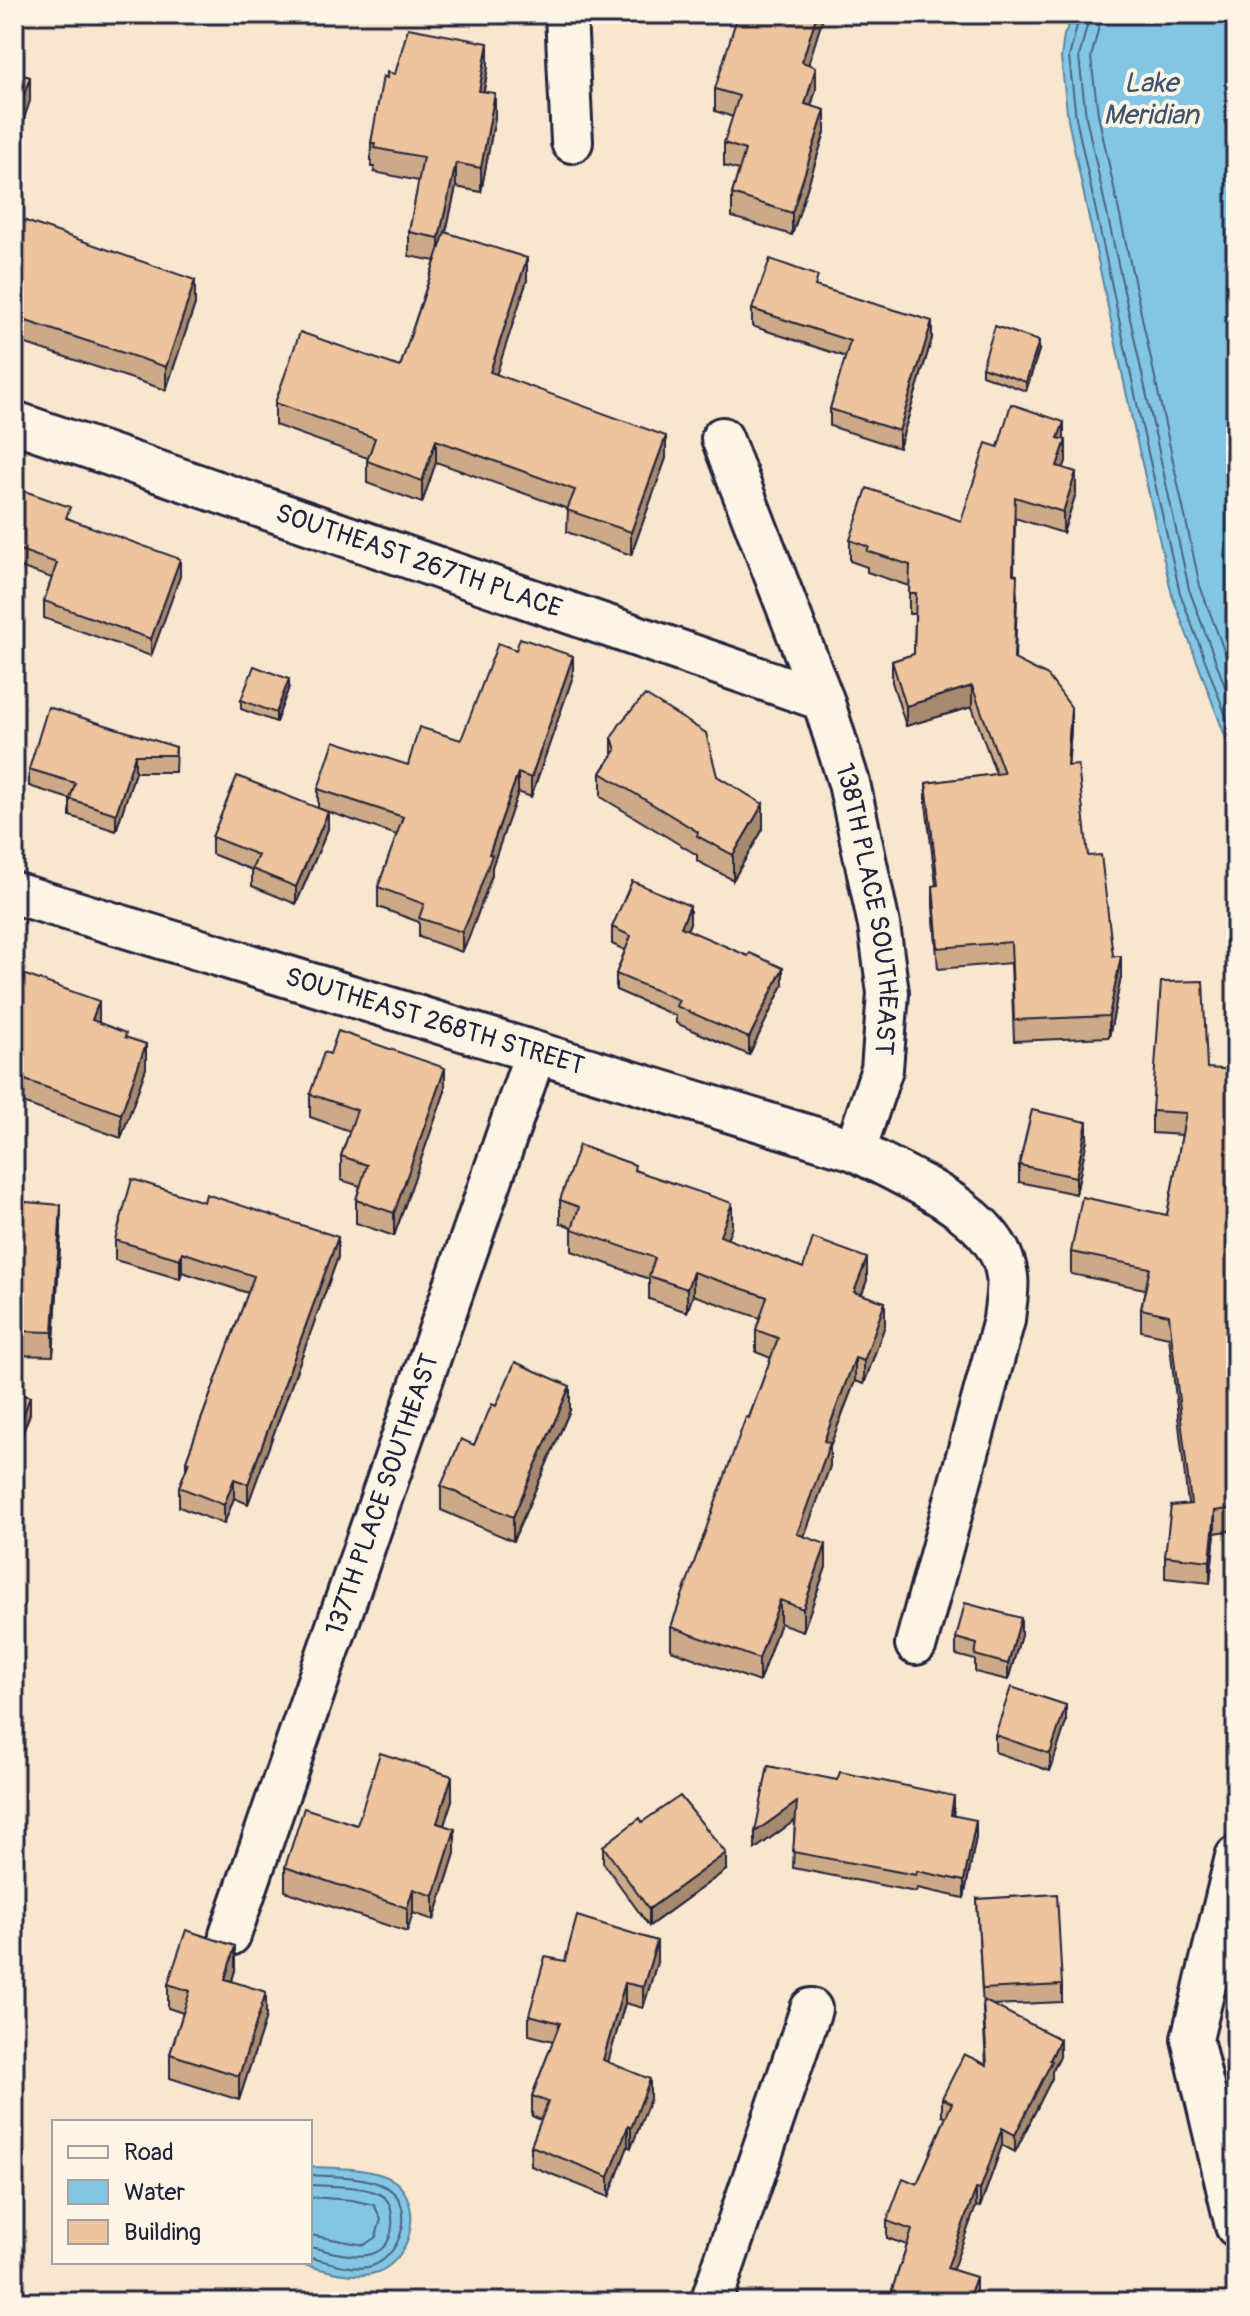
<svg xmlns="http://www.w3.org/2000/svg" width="1250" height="2316" viewBox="0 0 1250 2316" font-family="Pangolin,sans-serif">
<rect width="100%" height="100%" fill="#f8e6cf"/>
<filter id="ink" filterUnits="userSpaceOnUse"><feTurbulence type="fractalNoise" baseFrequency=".0125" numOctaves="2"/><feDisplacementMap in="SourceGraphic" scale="16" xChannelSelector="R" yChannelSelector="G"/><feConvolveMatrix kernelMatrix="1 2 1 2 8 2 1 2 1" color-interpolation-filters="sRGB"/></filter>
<g filter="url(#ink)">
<!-- water -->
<path fill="#83c6e4" stroke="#5c84a0" stroke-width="2" d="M1074 14H1236V765L1172 595 1133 424 1068 120 1061 58 1064 35Z
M310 2167C334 2168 382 2167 399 2185 425 2213 407 2267 371 2274 347 2279 316 2267 292 2262H310Z"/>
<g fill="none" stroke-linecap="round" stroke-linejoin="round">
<!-- shore -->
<path stroke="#49647f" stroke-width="2" d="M1080 14 1069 57 1076 118 1141 422 1180 593 1236 743
M1090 14 1079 57 1086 117 1189 589 1236 716
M1102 14 1091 58 1098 114 1200 586 1236 683
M310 2175C334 2177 362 2175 384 2186 417 2201 404 2254 372 2266 355 2272 327 2261 310 2258
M310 2185C328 2186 370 2185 384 2197 391 2203 393 2216 392 2226 388 2271 338 2253 310 2247
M310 2197 352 2200 374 2205 381 2219 376 2237 364 2245 310 2235"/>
<!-- street casing -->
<g stroke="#22223b" stroke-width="46">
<g id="street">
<path d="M566 14 572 142"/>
<path id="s1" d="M14 422 823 700"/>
<path id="s2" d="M722 438 823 700 849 783 879 925 888 993 882 1069 855 1150C904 1177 1000 1214 1007 1276 1009 1290 1005 1306 1004 1320L916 1644"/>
<path id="s3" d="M14 893 855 1150"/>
<path d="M1236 1857 1192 2039 1236 2226"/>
<path id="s4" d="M230 1935 535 1054"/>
<path d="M711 2302 811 2009"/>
</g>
</g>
<!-- street -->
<use href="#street" stroke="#fcf5e5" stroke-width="40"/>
</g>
<!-- wall -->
<path fill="#cca987" stroke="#22223b" stroke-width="2" d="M824 14 808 64 816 89 811 106 825 132 792 235 732 217V194L739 170 724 166V143L733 117 715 111V89Z
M488 67 484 91 495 117 481 192 456 187 446 232 527 280 496 374 666 458 631 555 567 532 568 509 436 462 422 503 367 483V461L368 458 275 425V403L400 367 435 261 409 256V232L419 181 374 172V167H371V143L387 78 395 74Z
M14 217 195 304 166 390 14 340Z
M818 287 932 338 899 448 830 426V409L846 357 752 326V309Z
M1039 350 1026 391 982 375V367Z
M1064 439 1066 461 1063 468 1076 493 1063 533 1015 518 1014 574 1017 596 1015 659 1071 728 1068 766 1088 856 1113 956 1121 977 1109 1037 1014 1041 1011 963 938 969 933 907V886L936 885 926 804V783L996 774 972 707 906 726 892 682V661L914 654 915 614H909V586L867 572V567L850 561V540L961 521 998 447Z
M14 496 70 519 180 576 151 656 44 618V601L52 578 14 565Z
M573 676 531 797 518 792 492 867V875L469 937 462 952 419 937V922L378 907V887L397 835 320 809 328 829 296 904 252 886V870L212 854V837L318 808V789L408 765 461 740Z
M289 687 276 722 241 709V700Z
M612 737 717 776 763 829 733 880 697 861V855L601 797V773L612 755Z
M176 747 175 772H135L116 831 70 816V799L29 786V769Z
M690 923 687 930 783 985 749 1055 676 1023V1016L616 990V974L625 950 612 944V927Z
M14 971 99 1023 126 1037 146 1068 121 1138 14 1100Z
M1207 1068 1236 1092 1233 1135 1236 1136V1530L1215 1533 1210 1583 1165 1578V1556L1188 1504 1169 1337 1141 1331V1309L1145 1289 1071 1274V1252L1167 1215 1182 1135 1152 1133V1111Z
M445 1091 394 1236 356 1223V1200L360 1186 341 1180V1156L350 1131 310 1117V1094Z
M1087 1139 1076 1194 1019 1182V1165Z
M635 1170 732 1226 727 1239 803 1268 867 1280 862 1294 885 1325 864 1384 855 1381 830 1446V1466L804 1536 826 1567 803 1631 780 1623 759 1682 671 1650V1627L771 1358 756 1352V1330L760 1318 693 1295 687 1312 649 1299V1279L572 1251V1227L560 1223V1200Z
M14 1201 61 1229 53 1356 14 1355Z
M115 1240 338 1257 248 1504 234 1498 224 1524 179 1507V1487L186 1470V1461L248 1293 182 1272 180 1279 115 1260Z
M496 1406 570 1410 513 1541 441 1510V1486L474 1445Z
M1021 1635 1008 1680 975 1672V1660L956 1655V1638Z
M1066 1722 1050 1771 995 1752V1735Z
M768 1766 954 1813V1815L976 1837 964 1898 917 1888 916 1892 793 1868 795 1820 755 1849Z
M452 1800 444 1825 455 1853 434 1920 413 1913 407 1932 285 1891V1867L357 1825Z
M642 1822 726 1870 649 1926 603 1862V1846Z
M977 1899 1062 1985V2002L993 2005 1060 2056 1052 2071V2078L1015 2152 1002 2145 980 2207 976 2206 952 2270 976 2294 892 2300V2290L907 2245 887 2238V2221L917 2184 946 2117 942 2115V2098L986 2065Z
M565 1961 657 1962 643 2008 625 2003 608 2062 650 2099 631 2148 628 2146 609 2197 531 2166V2146L541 2120 532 2116V2096L553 2041 529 2035V2015Z
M235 1970 232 1981 266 2017 239 2100 170 2078V2054L183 2013 168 2008V1984Z"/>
<!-- shaded-wall -->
<path fill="#a6896e" stroke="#22223b" stroke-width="2" d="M817 14H824L802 85V62Z
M19 28V51L14 66V43Z
M488 43V67L479 115V91Z
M816 67V89L805 126V104Z
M30 77V101L14 148V125Z
M495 93V117L481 192V168Z
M825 110V132L792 235V213Z
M21 141V164L14 183V159Z
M456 163V187L439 262V238Z
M527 258V280L490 394V372Z
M195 280V304L166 390V367Z
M932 321V338L899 448V431Z
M1039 341V350L1026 391V382Z
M1064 422V443L1058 438Z
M666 436V458L631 555V532Z
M436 440V462L422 503V481Z
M1066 440V461L1057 487V466Z
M1076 472V493L1063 533V512Z
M180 559V576L151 656V639Z
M573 656V676L531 797V778Z
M289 679V687L276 722V713Z
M972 686V707L906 726V706Z
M1071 707V728L1067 787V766Z
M135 755V772L116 831V814Z
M518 773V792L492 867V875L469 937 462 952V932Z
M763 804V829L733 880V855Z
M328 812V829L296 904V887Z
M690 906V923L681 944V927Z
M1121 956V977L1109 1037V1016Z
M783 968V985L749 1055V1038Z
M99 1001V1025L92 1020Z
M146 1044V1068L121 1138V1114Z
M445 1068V1091L394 1236V1213Z
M1236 1070V1092L1231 1157V1135Z
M1087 1122V1139L1076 1194V1177Z
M732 1203V1226L720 1259V1236Z
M61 1205V1229L53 1356V1332Z
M338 1237V1257L248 1504V1484Z
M182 1252V1272L180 1279V1259Z
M867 1258V1280L854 1314V1292Z
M693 1272V1295L687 1312V1289Z
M885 1302V1325L864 1384V1361Z
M855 1358V1381L830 1446V1466L797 1556V1534L824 1441Z
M570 1386V1410L513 1541V1517Z
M30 1397V1414L14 1456V1439Z
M234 1479V1498L224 1524V1505Z
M1215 1511V1533L1210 1583V1561Z
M826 1544V1567L803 1631V1609Z
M780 1600V1623L759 1682V1659Z
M1021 1618V1635L1008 1680V1664Z
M1066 1705V1722L1050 1771V1754Z
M452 1776V1800L437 1847V1823Z
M954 1796V1813L951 1832V1815Z
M797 1802V1819L755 1849V1832Z
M976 1820V1837L964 1898V1881Z
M455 1829V1853L434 1920V1896Z
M726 1853V1870L649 1926V1909Z
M413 1889V1913L407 1932V1908Z
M657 1941V1962L643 2008V1987Z
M235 1946V1970L225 2003V1979Z
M625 1983V2003L603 2080V2060Z
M266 1992V2017L239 2100V2076Z
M1060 2039V2056L1052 2071V2078L1015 2152V2135Z
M650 2079V2099L631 2148V2128Z
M628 2126V2146L609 2197V2177Z
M1002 2128V2145L980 2207V2190Z
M976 2189V2206L947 2285V2268Z
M976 2277V2294L973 2302H967Z"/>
<!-- building -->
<path fill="#edc49d" stroke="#22223b" stroke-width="2" d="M738 14H817L802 62 816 67 805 104 825 110 792 213 732 194 745 150 724 143 739 96 715 89Z
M14 26 19 28 14 43Z
M408 28 488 43 479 91 495 93 481 168 456 163 439 238 409 232 423 157 374 148 375 143H371L383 76 387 78V72L395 74Z
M14 72 30 77 14 125 21 141 14 159Z
M14 217 195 280 166 367 14 317Z
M445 232 527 258 490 372 666 436 631 532 567 510 575 490 436 440 422 481 367 461 375 438 275 403 300 332 400 367Z
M770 259 818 276 815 286 932 321 899 431 830 409 850 341 752 309Z
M995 326 1039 341 1026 382 982 367Z
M1011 404 1064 422 1058 438 1066 440 1057 466 1076 472 1063 512 1015 497 1013 574 1017 575 1014 659 1048 676 1071 707 1067 766 1078 765 1088 856 1101 855 1113 956H1121L1109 1016 1014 1020 1011 942 938 948 933 886 938 885 926 783 1004 773 972 686 906 706 892 661 914 654 916 593H909L910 565 867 551 869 547 850 540 867 488 961 521 986 443 998 447Z
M16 488 70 507 66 518 180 559 151 639 44 601 57 563 14 548V496Z
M520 638 573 656 531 778 518 773 489 854 492 855 469 918 462 932 419 918 424 904 378 887 403 817 318 789 334 741 408 765 419 727 461 740 498 643 516 650Z
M254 666 289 679 276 713 241 700Z
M645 695 706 733 717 776 763 804 733 855 697 836 698 832 601 773 616 750 612 737 621 722Z
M48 707 176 747 175 755H135L116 814 70 799 75 783 29 769Z
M237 776 328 812 296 887 252 869 258 855 212 837Z
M632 881 690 906 681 927 748 956 750 953 783 968 749 1038 676 1006 679 1000 616 974 631 936 612 927Z
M14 971 99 1001 92 1020 126 1033 125 1037 146 1044 121 1114 14 1076Z
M1203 981 1207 1068 1236 1070 1231 1135 1236 1136V1353L1234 1365H1236V1508L1215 1511 1210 1561 1165 1556 1171 1506 1191 1504 1169 1315 1141 1309 1150 1268 1071 1252 1082 1197 1167 1215 1186 1113 1152 1111 1161 982Z
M338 1031 445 1068 394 1213 356 1200 367 1165 341 1156 357 1110 310 1094 324 1052 330 1054Z
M1032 1110 1087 1122 1076 1177 1019 1165Z
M579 1145 635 1165 634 1170 732 1203 720 1236 803 1268 813 1238 867 1258 854 1292 885 1302 864 1361 855 1358 824 1441 830 1443 797 1534 826 1544 803 1609 780 1600 759 1659 671 1627 746 1417 749 1418 778 1338 756 1330 767 1297 693 1272 687 1289 649 1276 655 1258 572 1229 579 1207 560 1200Z
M132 1179 204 1202 206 1194 338 1237 248 1484 234 1479 224 1505 179 1487 189 1462 186 1461 254 1276 182 1252 180 1259 115 1240Z
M14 1201 61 1205 53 1332 14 1331Z
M515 1362 570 1386 513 1517 441 1486 461 1439 474 1445 492 1404 496 1406Z
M14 1392 30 1397 14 1439Z
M965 1603 1021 1618 1008 1664 975 1655 977 1644 956 1638Z
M1011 1687 1066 1705 1050 1754 995 1735Z
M380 1753 452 1776 437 1823 455 1829 434 1896 413 1889 407 1908 285 1867 304 1808 357 1825Z
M768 1766 837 1780 840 1772 954 1796 951 1815 976 1820 964 1881 917 1871 916 1875 793 1852 797 1802 755 1832Z
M680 1796 726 1853 649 1909 603 1846 640 1818 642 1822Z
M1057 1894 1062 1985 982 1989 977 1899Z
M577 1916 657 1941 643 1987 625 1983 603 2060 650 2079 631 2128 628 2126 609 2177 531 2146 548 2102 532 2096 560 2023 529 2015 545 1957 565 1961Z
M186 1930 235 1946 225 1979 266 1992 239 2076 170 2054 190 1991 168 1984Z
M983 2000 1060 2039 1050 2060 1052 2061 1015 2135 1002 2128 980 2190 976 2189 947 2268 976 2277 967 2302H892L895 2291 892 2290 912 2230 887 2221 903 2178 917 2184 952 2103 942 2098 964 2054 987 2065Z"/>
</g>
<g text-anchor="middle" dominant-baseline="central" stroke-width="8" stroke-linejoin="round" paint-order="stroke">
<!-- street labels -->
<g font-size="26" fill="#22223b" stroke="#fcf5e5">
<text stroke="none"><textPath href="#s1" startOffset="428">SOUTHEAST 267TH PLACE</textPath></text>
<text stroke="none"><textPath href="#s2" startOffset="496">138TH PLACE SOUTHEAST</textPath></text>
<text stroke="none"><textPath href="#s3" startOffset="440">SOUTHEAST 268TH STREET</textPath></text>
<text stroke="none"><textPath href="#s4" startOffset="466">137TH PLACE SOUTHEAST</textPath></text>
</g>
<!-- water labels -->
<g font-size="28" font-style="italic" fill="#3f536e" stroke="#fcf5e5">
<text x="1151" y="83">Lake<tspan x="1151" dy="32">Meridian</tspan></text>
</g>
</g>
<!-- margin -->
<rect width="1250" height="2316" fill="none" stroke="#fcf5e5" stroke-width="48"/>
<rect x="24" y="24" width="1202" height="2268" fill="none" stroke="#22223b" stroke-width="3" filter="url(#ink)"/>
<!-- legend -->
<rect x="52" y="2120" width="260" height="144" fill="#fcf5e5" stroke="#a5a1a1" stroke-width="2"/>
<rect x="68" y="2146" width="40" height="12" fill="#fcf5e5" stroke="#a5a1a1" stroke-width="2"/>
<text x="124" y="2160" font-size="24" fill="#22223b">Road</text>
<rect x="68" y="2180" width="40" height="24" fill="#83c6e4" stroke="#a5a1a1" stroke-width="2"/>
<text x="124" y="2200" font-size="24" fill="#22223b">Water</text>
<rect x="68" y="2220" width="40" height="24" fill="#edc49d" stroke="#a5a1a1" stroke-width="2"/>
<text x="124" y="2240" font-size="24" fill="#22223b">Building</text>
</svg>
